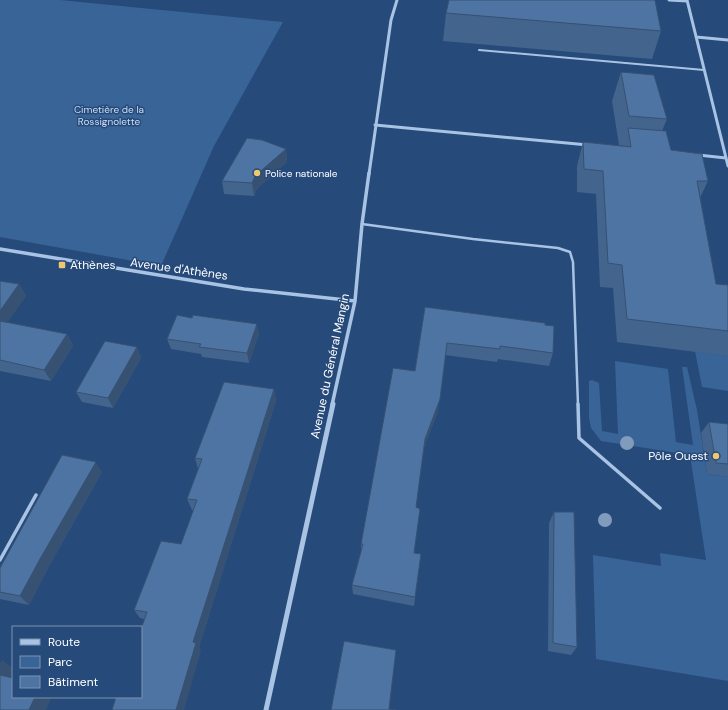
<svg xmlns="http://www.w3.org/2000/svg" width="728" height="710" viewBox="0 0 728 710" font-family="'DM Sans',sans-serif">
<rect width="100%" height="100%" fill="#264a7a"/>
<!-- green -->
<path fill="#396497" d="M0 0H60L283 22 214 146 161 266 0 237Z
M695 351 728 356V391L702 387Z
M615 361 668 369 676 442 693 445 682 367H687L697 410 707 474 728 477V681L596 659 593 555 661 566 660 553 706 560 690 455 601 441 591 428 589 418V381L592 380 599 383 602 431 618 434Z"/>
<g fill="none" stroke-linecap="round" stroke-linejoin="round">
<!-- service-far2 -->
<path stroke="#a9c3e4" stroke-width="2" d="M479 50 704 70"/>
<!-- service-far1 -->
<path stroke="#a9c3e4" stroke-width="2.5" d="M362 224 473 239 558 248 570 252 573 262 578 405"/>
<!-- service -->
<path stroke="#a9c3e4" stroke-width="3.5" d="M578 404 579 438 660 508
M0 560 36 495"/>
<!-- minor-far2 -->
<path stroke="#a9c3e4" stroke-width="3" d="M669 0 687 1
M687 0 728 166
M696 37 728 40
M375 125 588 145
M698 155 726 158
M369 174 391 20 397 0"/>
<!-- minor-far1 -->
<path stroke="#a9c3e4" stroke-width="3.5" d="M0 249 244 289 355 301
M332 405 355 301 362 224 369 173"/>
<!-- minor -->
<path stroke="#a9c3e4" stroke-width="5" d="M266 710 333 404"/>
</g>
<!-- trees -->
<g fill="#819bbd">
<circle cx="627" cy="443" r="7"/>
<circle cx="605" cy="520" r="7"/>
</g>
<!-- wall -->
<path fill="#43648c" d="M446 13 661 31 652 59 443 41Z
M621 72 667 119 662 131 671 150 708 181 700 198 716 284 728 285V356L617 342 613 288 600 287 596 194 577 192V166L583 142 622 146V145H619L612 101Z
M286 149 287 162 257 189 254 196 224 194 222 181Z
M0 281 19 284 26 296 7 322 67 334 73 346 51 381 0 371Z
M425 307 545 325 553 353 549 366 498 359 497 362 445 355 438 411 423 450 416 507 414 553 421 554 414 606 353 594 352 585 361 552V544L415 371Z
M259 334 249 363 202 357 201 354 171 349 167 339Z
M137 347 141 358 113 408 82 402 76 392Z
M274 389 276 401 199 647 201 651 144 619 140 618 134 610 181 544 194 510H192L187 499 198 469 195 458Z
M709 422 728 424V477L707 474 701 433Z
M102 472 48 568 29 605 0 599V568Z
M554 512 577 647 571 655 548 651 549 523Z"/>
<!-- shaded-wall -->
<path fill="#375172" d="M286 149 287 162 257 189 254 196 252 183 255 176Z
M19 284 26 296 1 332 0 331V311Z
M257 324 259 334 249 363 247 353Z
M67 334 73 346 51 381 44 370Z
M137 347 141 358 113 408 108 398Z
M274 389 276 401 199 647 201 651 184 710H176L193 642Z
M440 399 438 411 423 450 425 439Z
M96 462 102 472 48 568 29 605 20 596 40 559Z
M2 660 13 668V674L9 684 0 677V663Z
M35 697H52L46 710H29Z"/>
<!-- building -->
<path fill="#4e74a3" stroke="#375172" d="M449 0H655L661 31 446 13Z
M621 72 654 75 667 119 629 116Z
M628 128 666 131 671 150 702 154 708 181H697L716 284 728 285V331L627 319 622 265 608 263 603 171 584 169 583 142 631 147Z
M247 138 262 140 286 149 255 176 252 183 222 181Z
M0 281 19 284 0 311Z
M425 307 545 323V325L554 326 553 353 500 346V349L447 343 440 399 425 439 416 507 420 509 414 553 421 554 415 597 352 585 363 544H361L393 368 415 371Z
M177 315 192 318 193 315 257 324 247 353 199 347 201 344 167 339Z
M0 321 67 334 44 370 0 360Z
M105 341 137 347 108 398 76 392Z
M224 382 274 389 193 642 196 643 176 710H112L116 697H141V629L147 612 134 610 161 541 181 544 197 500 187 499 202 459 195 458Z
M709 422 728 424V464L716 463Z
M62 455 96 462 40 559 20 596 0 592V568Z
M554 512H574L577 647 553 643Z
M344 641 396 650 389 709 396 710H331Z
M0 675 13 678V697H35L29 710H0Z"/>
<!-- markers -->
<g fill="#edc86e" stroke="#264a7a" stroke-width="1.5">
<circle cx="257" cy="173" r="4"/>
<rect x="58" y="261" width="8" height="8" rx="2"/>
<circle cx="716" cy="456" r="4"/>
</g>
<g text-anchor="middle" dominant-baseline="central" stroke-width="3" stroke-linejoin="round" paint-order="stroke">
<!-- far-park labels -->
<g font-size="10" fill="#cbddf3" stroke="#264a7a">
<text x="109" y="109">Cimetière de la<tspan x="109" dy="12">Rossignolette</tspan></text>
</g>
<!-- far-poi labels -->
<g font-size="10" fill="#fff" stroke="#264a7a" text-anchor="start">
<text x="265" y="173">Police nationale</text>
</g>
<!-- poi labels -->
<g font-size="12" fill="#fff" stroke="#264a7a" text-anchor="start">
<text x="70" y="265">Athènes</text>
<text x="708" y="456" text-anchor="end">Pôle Ouest</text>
</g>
<!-- street labels -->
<g font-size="12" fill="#fff" stroke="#264a7a">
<text transform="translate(179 269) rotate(8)">Avenue d'Athènes</text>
<text transform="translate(330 366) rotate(-78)">Avenue du Général Mangin</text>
</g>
</g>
<!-- legend -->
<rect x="12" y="626" width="130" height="72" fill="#264a7a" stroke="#7d92af"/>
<rect x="20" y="639" width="20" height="6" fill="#a9c3e4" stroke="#7d92af"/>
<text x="48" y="646" font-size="12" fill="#ffffff">Route</text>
<rect x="20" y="656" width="20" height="12" fill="#396497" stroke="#7d92af"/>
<text x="48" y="666" font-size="12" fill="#ffffff">Parc</text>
<rect x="20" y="676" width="20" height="12" fill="#4e74a3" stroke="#7d92af"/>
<text x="48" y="686" font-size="12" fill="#ffffff">Bâtiment</text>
</svg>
